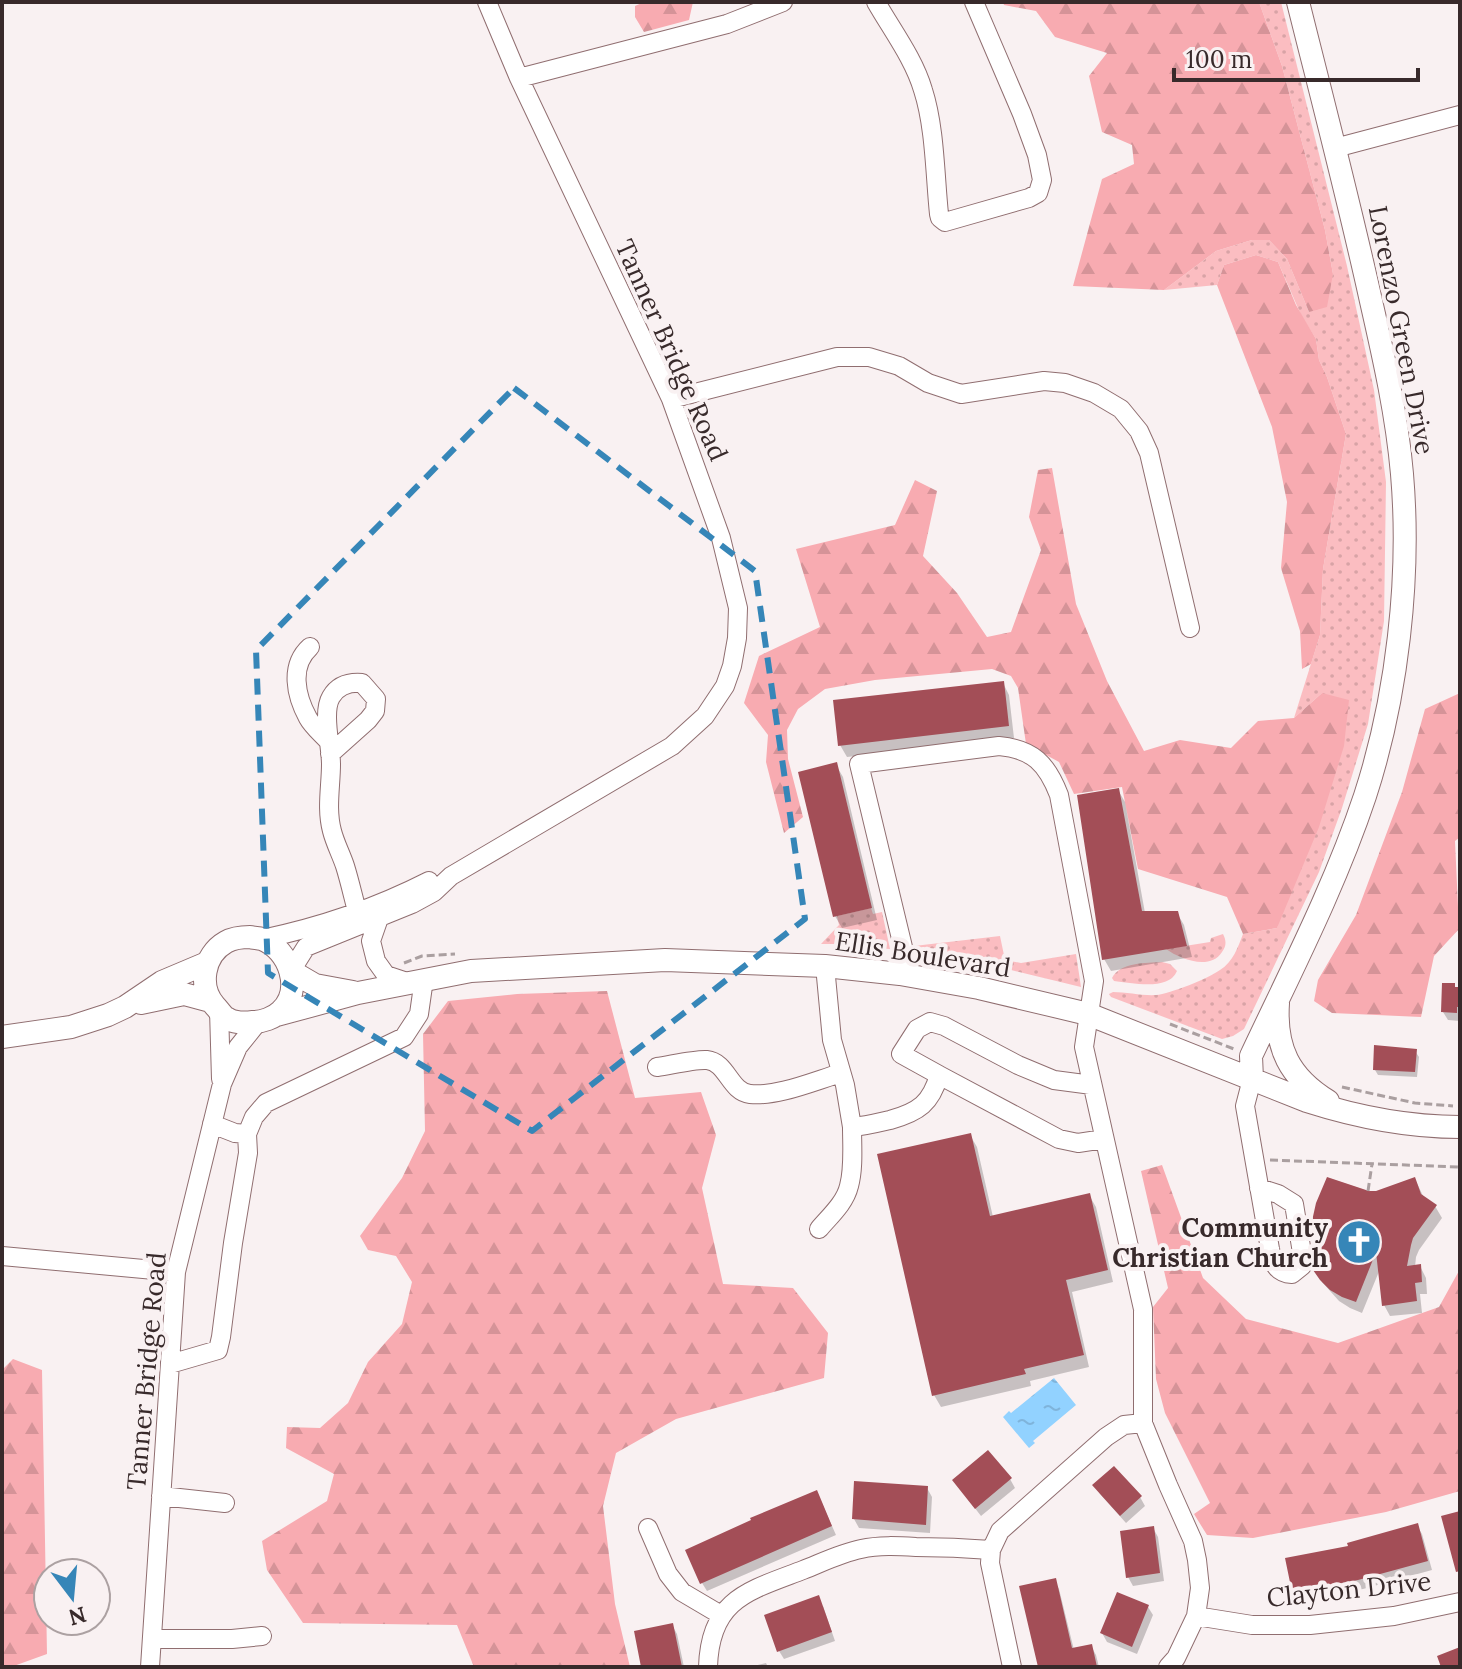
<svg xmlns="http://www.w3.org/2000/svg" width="1462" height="1669" viewBox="0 0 1462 1669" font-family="Lora,serif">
<defs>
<pattern id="grass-dots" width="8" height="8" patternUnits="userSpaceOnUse" patternTransform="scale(2)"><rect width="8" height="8" fill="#fbbdc1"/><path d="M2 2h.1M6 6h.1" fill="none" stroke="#d8a3a6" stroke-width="1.8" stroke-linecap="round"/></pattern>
<pattern id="forest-firs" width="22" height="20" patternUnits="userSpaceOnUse" patternTransform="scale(2)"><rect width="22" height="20" fill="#f8abb1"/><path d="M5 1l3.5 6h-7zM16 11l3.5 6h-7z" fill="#d59398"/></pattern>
<pattern id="water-ripples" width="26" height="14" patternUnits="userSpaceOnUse" patternTransform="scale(2)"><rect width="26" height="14" fill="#92d2ff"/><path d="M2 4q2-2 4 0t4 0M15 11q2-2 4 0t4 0" fill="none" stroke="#7fb4db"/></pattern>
</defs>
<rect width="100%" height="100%" fill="#f9f1f2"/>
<!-- grass -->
<path fill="url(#grass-dots)" d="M1259 2H1281L1347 266 1374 390 1386 482 1384 621 1368 724 1342 808 1319 872 1244 1029 1233 1036 1222 1039 1111 997 1109 994 1113 992C1126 992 1144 996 1156 995 1170 994 1209 978 1220 970 1233 962 1238 947 1243 934L1277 928 1322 693 1294 718 1320 635 1323 569 1346 434 1327 377 1319 360 1316 339 1301 315 1278 262 1256 255 1224 265 1217 285 1164 290 1216 251 1252 240H1269L1287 259 1309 312 1333 274 1325 230 1282 66Z
M871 908 873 914 882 912 890 949 843 946 837 944H821L839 925 837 916Z
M1223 934C1226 940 1227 945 1222 952 1210 971 1180 959 1166 949L1210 942 1211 938Z
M1000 936 1005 960 1021 963 1076 954 1081 987 1003 968 916 953 914 946Z
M1162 962 1170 964 1177 971C1169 991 1133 983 1114 981L1112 978C1120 962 1146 963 1162 962Z"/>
<!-- forest -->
<path fill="url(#forest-firs)" d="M644 2H693L689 20 644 32 635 17V6Z
M1003 2H1259L1282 66 1325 230 1333 274 1327 307 1309 312 1287 259 1269 240H1252L1216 251 1164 290 1073 286 1102 179 1134 164 1132 145 1102 132 1089 76 1107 53 1055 37 1036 11 1004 5Z
M1256 255 1278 262 1296 305 1316 339 1319 360 1327 377 1346 434 1323 569 1320 635 1311 664 1302 669 1300 631 1281 568 1287 502 1272 427 1217 285 1224 265Z
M1052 468 1076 604 1107 681 1144 751 1180 740 1231 748 1258 721 1294 718 1322 693 1349 700 1344 746 1319 827 1277 928 1243 934 1227 897 1138 869 1122 787 1074 794 1059 762 1026 744 1018 688 1011 676 992 669 875 680 825 689 798 709 787 730 788 759 803 817 784 833 766 762 768 735 744 703 759 656 820 627 796 549 895 525 915 480 937 491 923 556 957 593 987 637 1011 632 1041 550 1029 517 1038 470Z
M1460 693V837L1455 841 1459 929 1434 956 1421 1017 1332 1013 1314 1001 1318 980 1356 915 1402 792 1425 709Z
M607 991 635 1098 701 1092 716 1135 702 1188 723 1284 793 1288 828 1333 824 1378 676 1419 616 1453 603 1506 615 1604 630 1667H474L457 1625 303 1623 267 1570 262 1541 327 1501 334 1474 286 1448 287 1427 320 1428 348 1403 368 1362 402 1324 412 1282 396 1256 368 1250 360 1236 402 1178 425 1131 423 1034 448 1001 517 994Z
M1162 1165 1203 1278 1246 1319 1338 1343 1439 1307 1460 1269V1491L1386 1512 1253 1538 1207 1535 1194 1514 1210 1503 1165 1413 1156 1379 1153 1307 1168 1288 1141 1171Z
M13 1359 42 1370 47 1654 11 1667H2V1370Z"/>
<!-- water -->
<path fill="url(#water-ripples)" d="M1054 1378 1076 1405 1033 1441 1035 1443 1029 1448 1003 1417 1009 1411 1011 1413Z"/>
<!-- shadow -->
<path fill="#0003" d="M1003 683 1009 695 1014 738 847 757 840 745Z
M836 765 843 777 877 920 842 928 835 916Z
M1118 790 1125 802 1145 913H1177L1184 925 1192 957 1111 971 1104 959Z
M1456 989H1460V1021L1448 1020 1443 1012Z
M1415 1051 1419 1057 1417 1077 1378 1075 1375 1070Z
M970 1135 977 1147 993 1217 1089 1195 1096 1207 1113 1282 1072 1292 1089 1367 1030 1381 1031 1386 941 1407 934 1395Z
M1415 1179 1424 1198 1435 1206 1442 1218 1419 1250 1416 1257 1415 1267 1420 1266 1426 1278 1427 1294H1420L1422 1313 1390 1316 1384 1305 1380 1269 1362 1313 1350 1308 1339 1301 1322 1282 1369 1193H1376Z
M1010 1479 1015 1488 981 1516 954 1481Z
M1095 1486 1140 1497 1145 1506 1126 1523 1100 1494Z
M927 1488 932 1497 930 1533 859 1528 854 1519Z
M821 1501 836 1535 707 1591 702 1583Z
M1417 1526 1422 1534 1432 1570 1363 1589 1299 1600 1294 1591 1351 1548Z
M1153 1528 1158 1537 1164 1581 1133 1586 1128 1577Z
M1054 1580 1059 1589 1074 1650 1091 1646 1096 1655 1099 1667H1040Z
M823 1606 835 1641 784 1659 779 1651Z
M1148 1607 1153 1615 1137 1654 1107 1642 1102 1633Z
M672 1625 677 1634 684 1667H643Z
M766 1663 768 1667H749Z"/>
<!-- building -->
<path fill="#a34e57" d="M1004 681 1009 726 838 746 833 700Z
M837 762 872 908 833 917 798 772Z
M1119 788 1142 911H1178L1187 946 1102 960 1077 795Z
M1442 983H1455V987H1460V1007H1457V1013L1441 1012Z
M1374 1045 1417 1049 1415 1072 1373 1070Z
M971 1133 990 1216 1090 1193 1108 1270 1066 1280 1084 1355 1024 1369 1026 1374 932 1396 877 1154Z
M1327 1177 1369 1191H1376L1415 1177 1421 1194 1437 1205 1413 1238 1411 1245 1407 1266 1421 1264 1422 1282 1415 1283 1417 1301 1382 1306 1376 1252 1356 1302 1342 1297 1330 1290 1320 1280 1313 1270 1315 1258 1311 1236 1312 1221 1316 1203Z
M988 1450 1012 1478 975 1509 952 1480Z
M1114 1466 1142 1496 1120 1516 1092 1485Z
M854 1481 928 1486 926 1525 852 1519Z
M817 1490 832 1526 700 1584 685 1550 751 1520 750 1518Z
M1460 1511V1571L1456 1572 1441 1516Z
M1418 1523 1428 1561 1358 1580 1292 1592 1285 1558 1348 1546 1347 1543Z
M1154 1526 1160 1573 1126 1578 1120 1531Z
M1056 1578 1072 1648 1092 1644 1097 1667H1038L1019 1586Z
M1117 1592 1149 1605 1132 1647 1100 1633Z
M819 1595 832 1632 777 1652 764 1615Z
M673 1623 682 1667H641L634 1631Z
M1460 1647V1667H1441L1437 1656Z"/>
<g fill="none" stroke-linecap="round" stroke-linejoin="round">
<!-- minor casing -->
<g stroke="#906e70" stroke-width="20">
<path id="minor" d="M876 2C892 30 914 59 923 90 935 127 935 176 939 214L940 218 945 222 1029 198 1038 193 1042 180 1037 155 1022 114 974 2
M519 78 727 24 783 2
M1335 148 1460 115
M671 399 837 357H869L899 366 928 383 961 394 1044 381 1065 383 1094 393 1121 409 1139 431 1149 453 1190 628
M310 647C289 666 296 696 308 718 313 727 322 734 329 742
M330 754 368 720 375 711 376 699 362 683C349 682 338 685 331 697 322 712 331 746 331 764 331 786 326 809 332 831 335 843 341 854 345 866 351 885 355 906 361 925
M379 918 371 941 376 961 386 975 407 982
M262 939C320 927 376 908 429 881
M825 966 832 1040 845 1085 852 1127C866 1126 877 1123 890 1120 919 1112 931 1103 939 1075L1059 1139 1078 1143 1104 1139
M291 971 306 947 412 904 434 892 451 876 672 746 705 716 725 686 732 666 737 638 738 608 721 538 671 399 519 78 487 2
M910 976 859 764 999 746C1033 749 1047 764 1059 795L1094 981 1084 1047 1143 1309V1423L1168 1485 1193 1541 1197 1560 1200 1588 1196 1616 1176 1658 1168 1667
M219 1010 221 1079
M657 1067C671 1065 695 1059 707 1060 727 1062 730 1092 750 1094 777 1097 814 1081 841 1073
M939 1075 901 1054 917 1029 930 1022 944 1026 1018 1065 1054 1080 1092 1085
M1252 1079 1245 1106 1270 1249C1273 1263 1276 1273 1292 1274L1302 1266 1303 1259 1294 1204 1278 1194 1259 1188
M247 1134 254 1117 266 1103 404 1037 419 1014 424 979
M819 1229C830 1216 845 1203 849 1186 854 1168 852 1145 852 1127
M2 1256 176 1272
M170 1364 218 1350 221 1337 233 1243 248 1153 247 1134 235 1133 212 1124
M161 1496 225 1503
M648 1528 668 1574 682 1592 721 1615
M1196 1616 1252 1625H1310L1394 1616 1460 1602
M152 1639H232L262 1636
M150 1667 176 1272 222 1084 238 1047 258 1022
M708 1667C710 1599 748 1591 803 1570 821 1563 841 1553 861 1549 879 1545 898 1546 916 1547 941 1547 966 1548 991 1550
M1012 1667 990 1563 991 1550 1000 1531 1106 1437 1124 1425 1143 1423"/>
</g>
<!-- major casing -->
<g stroke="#906e70" stroke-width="24">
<path id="major" d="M250 937C254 938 258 938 262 939 290 950 303 990 281 1011 274 1018 262 1022 253 1022 245 1023 235 1023 228 1019 223 1017 219 1010 215 1006 198 987 203 955 226 942 233 938 241 937 250 937Z
M291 971 315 985 353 992
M141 1003 184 994 210 1001
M1278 1003C1275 1048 1289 1077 1328 1101
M277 1015 358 993 471 971 665 960 825 966 900 974 979 988 1088 1014 1307 1101C1357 1117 1407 1127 1460 1127
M2 1037 71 1027 108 1015 125 1007 162 982 207 963
M1252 1079 1251 1056C1291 971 1335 886 1365 796 1397 698 1411 578 1402 474 1397 416 1384 358 1371 301 1349 201 1323 102 1298 2"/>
</g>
<!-- path -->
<path stroke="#aa9fa0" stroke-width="3" stroke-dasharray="8 4" stroke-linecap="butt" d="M404 963 422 956 455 954
M1170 1024 1234 1049
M1342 1087 1415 1103 1453 1106
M1270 1160 1460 1167
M1368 1191 1372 1164"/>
<!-- minor -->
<use href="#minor" stroke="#fff" stroke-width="18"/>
<!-- major -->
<use href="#major" stroke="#fff" stroke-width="22"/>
</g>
<!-- marked area -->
<path fill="none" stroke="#3686b8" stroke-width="6" stroke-dasharray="16 10" stroke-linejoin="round" d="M514 388 755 571 805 919 532 1131 268 973 256 650Z"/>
<!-- icons -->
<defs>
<g id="church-disc" transform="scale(2.3)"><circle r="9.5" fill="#3686b8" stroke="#f9f1f2"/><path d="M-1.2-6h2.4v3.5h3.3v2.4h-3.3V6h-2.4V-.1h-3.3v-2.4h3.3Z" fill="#fff"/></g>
</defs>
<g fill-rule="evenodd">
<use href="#church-disc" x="1359" y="1242"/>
</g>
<g text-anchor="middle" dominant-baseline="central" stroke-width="8" stroke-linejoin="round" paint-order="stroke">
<!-- street labels -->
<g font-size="26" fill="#382a2b" stroke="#f9f1f2">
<text transform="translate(1402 330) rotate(79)">Lorenzo Green Drive</text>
<text transform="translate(672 350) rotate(66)">Tanner Bridge Road</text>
<text transform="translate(923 954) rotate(9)">Ellis Boulevard</text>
<text transform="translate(146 1371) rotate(-85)">Tanner Bridge Road</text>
<text transform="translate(1349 1589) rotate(-6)">Clayton Drive</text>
</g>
<!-- poi labels -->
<g font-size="26" font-weight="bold" fill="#382a2b" stroke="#f9f1f2" text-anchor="end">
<text x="1328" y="1227">Community<tspan x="1328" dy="30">Christian Church</tspan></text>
</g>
</g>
<!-- border -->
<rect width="1462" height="1669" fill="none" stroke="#382a2b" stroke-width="8"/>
<!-- north arrow -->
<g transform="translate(72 1597) rotate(164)"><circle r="38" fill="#f9f1f2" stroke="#aca1a2" stroke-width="2"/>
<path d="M0-6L14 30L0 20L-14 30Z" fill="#3686b8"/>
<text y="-12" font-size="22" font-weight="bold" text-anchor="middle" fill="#382a2b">N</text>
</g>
<!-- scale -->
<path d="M1174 68v12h244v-12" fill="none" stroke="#382a2b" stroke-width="4"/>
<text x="1186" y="68" font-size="24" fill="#382a2b" stroke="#f9f1f2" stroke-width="6" paint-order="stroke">100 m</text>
</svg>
